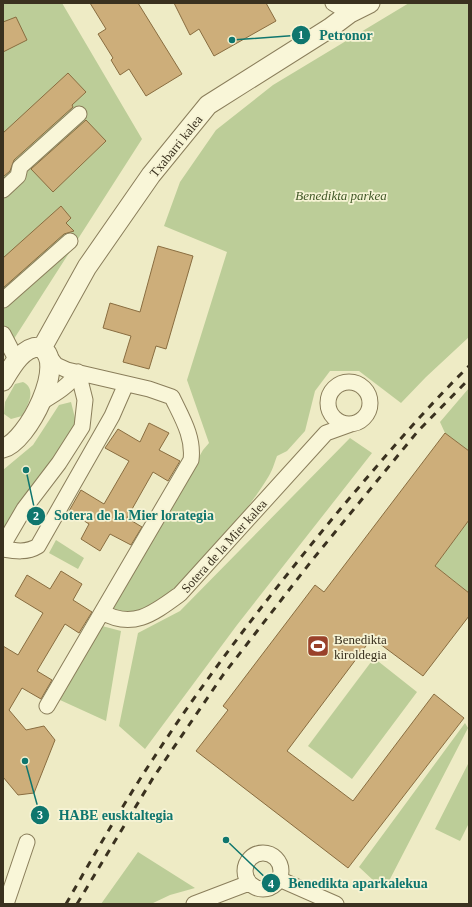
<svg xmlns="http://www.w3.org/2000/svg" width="472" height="907" viewBox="0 0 472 907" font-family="'Times New Roman',serif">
<rect width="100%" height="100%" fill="#eeebc5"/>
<!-- green -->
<path fill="#bccd98" d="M3 3H62L142 139 3 356Z
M409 3H469V337L426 377 401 403 359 371H330L315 391 305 431 287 451 277 456C274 464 272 472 267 479 244 516 187 588 148 608 137 614 126 614 113 611L114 605 203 450 209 443 187 380 227 252 164 226 180 182 216 130 273 85Z
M23 382C37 389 28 405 22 416L11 419 4 414 5 402 15 384Z
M469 388V451L445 433 440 422Z
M71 402 77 426 3 537V470L33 445 59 405Z
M350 438 372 453 237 625 145 749 119 726 138 633 180 611Z
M469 520V593L435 566Z
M56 540 84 558 78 569 49 553Z
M102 626 121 631 106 721 60 700Z
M374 658 417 692 352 779 308 746Z
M465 723 468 728 389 881H374L359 867Z
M469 762V823L460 841 435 829Z
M138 852 195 888 170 895 151 904H101Z"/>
<!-- building -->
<path fill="#cdae7a" stroke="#896d40" d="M90 3H138L182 74 146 96 129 69 120 75 111 60 113 58 98 34 106 29Z
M174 3H266L276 21 214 56 199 29 190 35Z
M16 17 27 40 3 52V22Z
M68 73 86 92 72 105 73 107 14 160 10 171 3 177V133Z
M86 120 106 141 53 192 31 169Z
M61 206 71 218 66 223 74 231 64 234 3 288V258Z
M158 246 193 256 166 349 156 346 149 369 123 362 131 336 103 328 110 303 140 312Z
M149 423 169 433 159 450 180 461 168 481 153 472 127 518 142 527 131 545 110 534 100 551 81 539 89 524 69 511 81 490 104 504 129 461 105 448 118 429 140 442Z
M445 433 469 451V520L435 566 469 593V616L423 676 372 638 287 751 353 801 434 694 464 718 348 868 196 751 228 710 223 706 315 585 324 592Z
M61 571 82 584 73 600 92 612 79 633 65 624 37 671 52 680 41 699 22 688 9 710 26 730 44 726 55 740 34 793 18 795 3 777V646L18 655 43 613 15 596 27 575 50 589Z"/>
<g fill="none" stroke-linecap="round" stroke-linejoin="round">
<!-- minor casing -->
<g stroke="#8a7e5b" stroke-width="17">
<path id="minor" d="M333 3 350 13
M3 190 18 176 20 167 79 114
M3 300 70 241
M3 334 17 361
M328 403a21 21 0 1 1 42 0a21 21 0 1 1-42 0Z
M40 403C55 394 68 387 78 372
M3 545 24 509 59 463 82 427 85 400 78 372
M3 549C15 551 27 553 38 546L112 416 126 384
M102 612C133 630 154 613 180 594L326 433 351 424
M47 706 191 460C194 437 182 418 172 397L149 389 67 370 56 365 49 356
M245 871a18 18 0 1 1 36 0a18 18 0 1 1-36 0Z
M279 879 336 904
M6 904 27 842
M194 904 249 883"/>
</g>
<!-- tertiary casing -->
<g stroke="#8a7e5b" stroke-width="21">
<path id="tertiary" d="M42 348 87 267 151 175 208 105 330 28 350 13 370 3
M3 381C11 368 22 347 39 347 70 359 27 443 3 448"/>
</g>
<!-- minor -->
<use href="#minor" stroke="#f9f6d8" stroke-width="15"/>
<!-- tertiary -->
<use href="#tertiary" stroke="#f9f6d8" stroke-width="19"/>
<!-- rail -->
<path stroke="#3a311f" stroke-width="3" stroke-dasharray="7 7" stroke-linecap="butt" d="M66 904C94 855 122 806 153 759 210 671 275 588 342 507 383 459 423 411 469 366
M77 904 153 778 223 675 313 559 418 431 469 379"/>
</g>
<!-- icons -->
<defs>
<g id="stadium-square" transform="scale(1.15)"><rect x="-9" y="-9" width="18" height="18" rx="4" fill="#99412a" stroke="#f6f3d4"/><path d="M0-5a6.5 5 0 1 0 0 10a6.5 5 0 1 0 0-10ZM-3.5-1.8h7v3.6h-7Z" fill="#fff"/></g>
</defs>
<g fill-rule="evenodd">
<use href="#stadium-square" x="318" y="646"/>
</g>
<g text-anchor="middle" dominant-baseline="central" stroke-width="3.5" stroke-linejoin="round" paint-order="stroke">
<!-- street labels -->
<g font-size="13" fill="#3a311f" stroke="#f6f3d4">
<text transform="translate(176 146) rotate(-51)">Txabarri kalea</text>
<text transform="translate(224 546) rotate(-48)">Sotera de la Mier kalea</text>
</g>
<!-- park labels -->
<g font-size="13" font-style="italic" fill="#3f5625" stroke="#f6f3d4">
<text x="341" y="195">Benedikta parkea</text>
</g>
<!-- poi labels -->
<g font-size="13" fill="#3a311f" stroke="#f6f3d4" text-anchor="start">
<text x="334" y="639">Benedikta<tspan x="334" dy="15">kiroldegia</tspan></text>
</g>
</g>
<!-- callouts -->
<path fill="none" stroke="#0f766e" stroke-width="1.5" d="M232 40L301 35M26 470L36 516M25 761L40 815M226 840L271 883"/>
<g fill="#0f766e" stroke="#f6f3d4" stroke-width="1.5">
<circle cx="232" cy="40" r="4"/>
<circle cx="26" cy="470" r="4"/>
<circle cx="25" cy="761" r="4"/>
<circle cx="226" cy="840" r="4"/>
<circle cx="301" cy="35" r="10"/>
<circle cx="36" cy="516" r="10"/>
<circle cx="40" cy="815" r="10"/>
<circle cx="271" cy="883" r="10"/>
</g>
<g font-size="12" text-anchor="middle" font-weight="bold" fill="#fff">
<text x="301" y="39">1</text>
<text x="36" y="520">2</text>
<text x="40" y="819">3</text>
<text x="271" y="888">4</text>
</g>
<g font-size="14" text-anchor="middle" font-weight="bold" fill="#0f766e" stroke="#f6f3d4" stroke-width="3.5" stroke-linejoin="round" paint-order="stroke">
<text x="346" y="40">Petronor</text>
<text x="134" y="520">Sotera de la Mier lorategia</text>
<text x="116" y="820">HABE eusktaltegia</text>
<text x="358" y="888">Benedikta aparkalekua</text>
</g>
<!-- border -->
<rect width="472" height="907" fill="none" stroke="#3a311f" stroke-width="8"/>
</svg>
